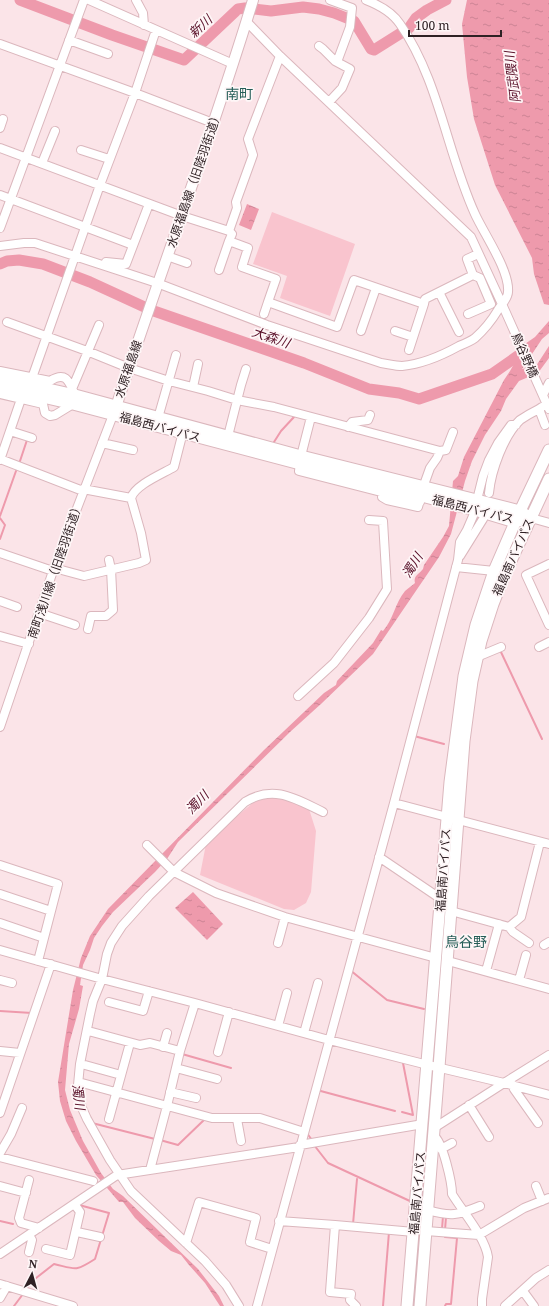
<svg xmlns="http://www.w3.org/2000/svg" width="549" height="1306" viewBox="0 0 549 1306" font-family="'Noto Serif','Noto Sans JP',serif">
<defs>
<pattern id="water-ripples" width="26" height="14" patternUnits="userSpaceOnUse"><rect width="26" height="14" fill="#ee9aac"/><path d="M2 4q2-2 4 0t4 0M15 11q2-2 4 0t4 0" fill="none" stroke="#cc8494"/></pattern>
</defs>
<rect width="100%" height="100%" fill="#fbe4e8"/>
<!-- park -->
<path fill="#f9c4ce" d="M272 212 355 244 330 316 280 298 287 276 253 264Z
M274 796 284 797 309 809 316 831 311 892 306 903 294 910 284 909 200 875 206 844 236 817 254 802Z"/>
<!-- water -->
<path fill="url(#water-ripples)" d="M467 0H549V305L544 304 534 274 532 258 495 185 474 119 467 77 462 24Z
M247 204 259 209 251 230 239 225Z
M549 321V333L542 339 522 369 536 366 549 346V358L538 373 519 381 506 399 501 411 485 435 472 461 465 481 451 534 439 557 373 654 322 703 290 732 178 842 167 859 155 872 113 912 102 926 94 938 90 950 83 965 80 985 83 986 79 1009 69 1044 65 1090 70 1110 83 1141 101 1173 113 1189 123 1196 198 1269 219 1296 224 1306H220L205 1283 189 1265 181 1255 171 1251 159 1241 135 1218 123 1202H119L96 1175 76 1141 66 1121 60 1101 58 1082 73 990 81 958 90 936 108 909 264 750 324 693 336 685 337 681 373 643 381 630 383 631C393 620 395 603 405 591 408 588 412 586 415 583 413 576 419 574 423 569L424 565 443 537 449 526 453 481 458 476 464 457 504 380 510 371 525 344 535 337Z
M193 892 223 924 207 940 175 908Z"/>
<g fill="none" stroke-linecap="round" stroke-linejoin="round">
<!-- stream -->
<path stroke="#ee9aac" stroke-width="2" d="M274 442 281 431 294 417
M19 464 27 440
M0 516 16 471
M0 518 5 525 0 539
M500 650 542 739
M414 736 444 744
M350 970 387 1000 424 1009
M0 1011 32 1013
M182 1054 231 1068
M317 1090 395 1111
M402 1112 413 1115 403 1063
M92 1123 155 1139
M306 1132 312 1140
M160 1140 178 1145 205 1119
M314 1145 328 1163 412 1202
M0 1221 13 1224
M353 1224 357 1179
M442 1229 443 1216
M445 1230 446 1217H447
M445 1235V1237L457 1238 451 1304H446L445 1306
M27 1288 31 1282 54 1264C76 1269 75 1272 95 1259L109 1213 79 1205
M14 1306 23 1294
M383 1306 389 1232"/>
<!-- river -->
<path stroke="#ee9aac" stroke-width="11" d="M20 0 112 35 184 60 238 9 245 8 271 11 303 7 319 9 334 13 354 21 371 49 374 50 409 28 416 18 427 10 446 0
M0 264 7 261 19 260 43 264 90 282 151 310 304 363 369 389 399 393 419 399 492 374 529 348"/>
<!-- minor casing -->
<g stroke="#dbb7bd" stroke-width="10">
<path id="minor" d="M89 0 233 64
M136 0 143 13 144 25
M330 0 352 8 350 27 337 62
M247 22 280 56 471 237 502 304 549 409
M69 40 108 54
M0 44 135 93 213 123
M319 46 323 49 335 61 350 69 342 88 329 102
M0 128 3 119
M0 148 182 216 229 231 237 208 236 202 253 155 248 139 280 56
M81 150 109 159
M42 163 55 131
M0 195 133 245
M0 228 84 0
M229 231 232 234 229 241 248 248 242 267 276 279 268 302 337 327 354 280 424 304 425 299 473 275 467 259 478 254
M0 246 24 243H35L157 283 267 325 381 363C388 364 396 366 402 366 423 364 441 356 459 346 464 344 471 341 475 338 484 330 492 320 498 310 502 304 508 298 508 292 510 271 484 234 475 214 447 153 439 80 400 24 392 12 379 5 366 0
M167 256 187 263
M106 264V262L126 264 149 204
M219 270 229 241
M439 292 459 332
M264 314 268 302
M468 314 491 304 480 278 473 275
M7 322 87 351 129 368 169 381 208 391 237 400 274 407 440 451 437 458 430 468 425 482
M361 331 376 288
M395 331 413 337
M409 350 424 304
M0 371 50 381C66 371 69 381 75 395
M32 378 100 185 135 93 156 30
M193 387 198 364
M72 389 99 325
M0 394 43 404 45 413 50 416 55 415 73 404
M543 395 549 383
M542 407 539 409 545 425
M311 417 301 456 299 471 420 502
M158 418 176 355
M348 427 352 422 368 420 370 415
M10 431 32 438
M227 440 241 385 246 369
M102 443 133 450
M440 451 446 450 453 432
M0 459 83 491
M0 460 21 399
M83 489 131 498
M383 492 382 497 387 500 418 507 420 500
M489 493C491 471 504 435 520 420 526 416 533 412 539 409
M531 518 549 523
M0 553 53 571
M460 556 483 519
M549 564 526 575 549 625
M456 567 494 571
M54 568 84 576 139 563 146 560 141 533 131 498C135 485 162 474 174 467L184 428
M0 601 17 607
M39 613 75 625
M88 629 91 616H106L113 610 111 569 109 560
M0 636 29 644
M539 647 549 642
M477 657 501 647
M298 696 334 663 369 618 387 589 383 521 369 520
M0 727 54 568 113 415
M394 803 549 844
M147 845 174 872 216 893 285 917 436 958
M379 857 441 899
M0 865 58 884 38 961
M0 894 51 911
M451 911 509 927 521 917 540 842
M0 923 44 938
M509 927 513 932 529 943
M278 943 285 917
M544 945 549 942
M0 950 102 979 195 1003 329 1040 428 1065 504 1083 549 1095
M448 961 549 989
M486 971 499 924
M0 980 12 983
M519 980 526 955
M109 1002 143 1011 149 991
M278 1026 287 993
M92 1032 140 1045 150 1043 180 1051
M304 1033 318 983
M163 1047 167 1033
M0 1051 20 1053
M218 1052 229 1012
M85 1065 121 1075
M176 1068 217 1079
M82 1083 212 1118H260L304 1132
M513 1085 514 1089 538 1123
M170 1092 196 1098
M469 1105 489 1137
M0 1113 51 964
M109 1119 130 1043
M237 1119 241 1141
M434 1128 504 1083 549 1055
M434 1136C443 1142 452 1183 452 1194 463 1212 485 1237 488 1257L482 1299V1306
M300 1145 423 1124
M441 1149 452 1143
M0 1153 11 1134 22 1108
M0 1157 93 1181
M150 1170 167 1106 180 1051 195 1003
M29 1180 19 1218 21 1223 39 1228
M0 1186 26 1193
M536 1186 542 1201
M428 1210C451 1217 458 1215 480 1206
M279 1221 335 1225 330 1292 351 1294 350 1300 356 1306
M335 1225 414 1232
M426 1231 479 1235 524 1208 549 1198
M77 1232 100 1237
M29 1235 32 1240 29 1252
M186 1243 199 1202 256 1218 250 1242 272 1249
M46 1249 70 1255 80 1212 75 1205
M0 1254 117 1175 299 1147
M0 1284 73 1306
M523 1291 534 1306
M0 1298 7 1286
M239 1306 226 1285 205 1261 131 1191 110 1160 87 1119 82 1108 79 1096 78 1085 80 1064 90 1014 93 1001 102 979 107 954 111 943 122 926 149 896 245 802C274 784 296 799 323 812
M257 1306 394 803 458 560 460 542 467 530 473 516 483 476 489 460 498 443 511 425H516
M505 1306 536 1278 549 1270"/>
</g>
<!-- major casing -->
<g stroke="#dbb7bd" stroke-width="12">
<path id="major" d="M114 413C159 275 211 139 253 0"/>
</g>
<!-- highway casing -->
<g stroke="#dbb7bd" stroke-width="13">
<path id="highway" d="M0 380 35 386 75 395 301 456 520 511 526 515
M0 387 73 404 475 510 515 522 522 520
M407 1306 450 782 464 676 476 625 494 571 520 511 549 450
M420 1306 439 1067 464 741 472 681 481 641 493 604 504 576 549 479"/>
</g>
<!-- minor -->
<use href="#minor" stroke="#fff" stroke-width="8"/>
<!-- major -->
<use href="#major" stroke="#fff" stroke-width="10"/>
<!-- highway -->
<use href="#highway" stroke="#fff" stroke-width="11"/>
</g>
<g text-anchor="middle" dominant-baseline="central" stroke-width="3.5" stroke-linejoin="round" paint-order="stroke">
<!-- street labels -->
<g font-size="12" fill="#2f2124" stroke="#fef6f7">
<text transform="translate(194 179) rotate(-71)">水原福島線（旧陸羽街道）</text>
<text transform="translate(525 355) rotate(66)">鳥谷野橋</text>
<text transform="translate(128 369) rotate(-71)">水原福島線</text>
<text transform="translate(160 427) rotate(15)">福島西バイパス</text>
<text transform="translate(473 509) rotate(14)">福島西バイパス</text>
<text transform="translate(513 557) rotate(-66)">福島南バイパス</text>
<text transform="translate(55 570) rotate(-71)">南町浅川線（旧陸羽街道）</text>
<text transform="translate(443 870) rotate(-86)">福島南バイパス</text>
<text transform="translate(417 1193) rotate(-85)">福島南バイパス</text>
</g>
<!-- water labels -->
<g font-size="13" font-style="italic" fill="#5a1029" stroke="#fef6f7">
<text transform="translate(200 26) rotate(-43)">新川</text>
<text transform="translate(512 77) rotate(-97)">阿武隈川</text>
<text transform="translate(271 337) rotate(19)">大森川</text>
<text transform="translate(412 565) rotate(-58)">濁川</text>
<text transform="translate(197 802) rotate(-46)">濁川</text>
<text transform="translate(79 1097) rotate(83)">濁川</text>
</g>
<!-- quarter labels -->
<g font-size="14" fill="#245d57" stroke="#fef6f7">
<text x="239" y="93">南町</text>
<text x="466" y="941">鳥谷野</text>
</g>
</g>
<!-- north arrow -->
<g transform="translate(32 1274) rotate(6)" stroke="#fef6f7" stroke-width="3" paint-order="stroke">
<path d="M0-3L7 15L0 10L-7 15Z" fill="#2f2124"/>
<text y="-6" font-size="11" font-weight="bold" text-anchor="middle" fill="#2f2124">N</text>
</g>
<!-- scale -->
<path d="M409 30v6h92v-6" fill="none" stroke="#2f2124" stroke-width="2"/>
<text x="415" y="30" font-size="12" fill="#2f2124" stroke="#fef6f7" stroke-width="3" paint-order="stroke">100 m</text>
</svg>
